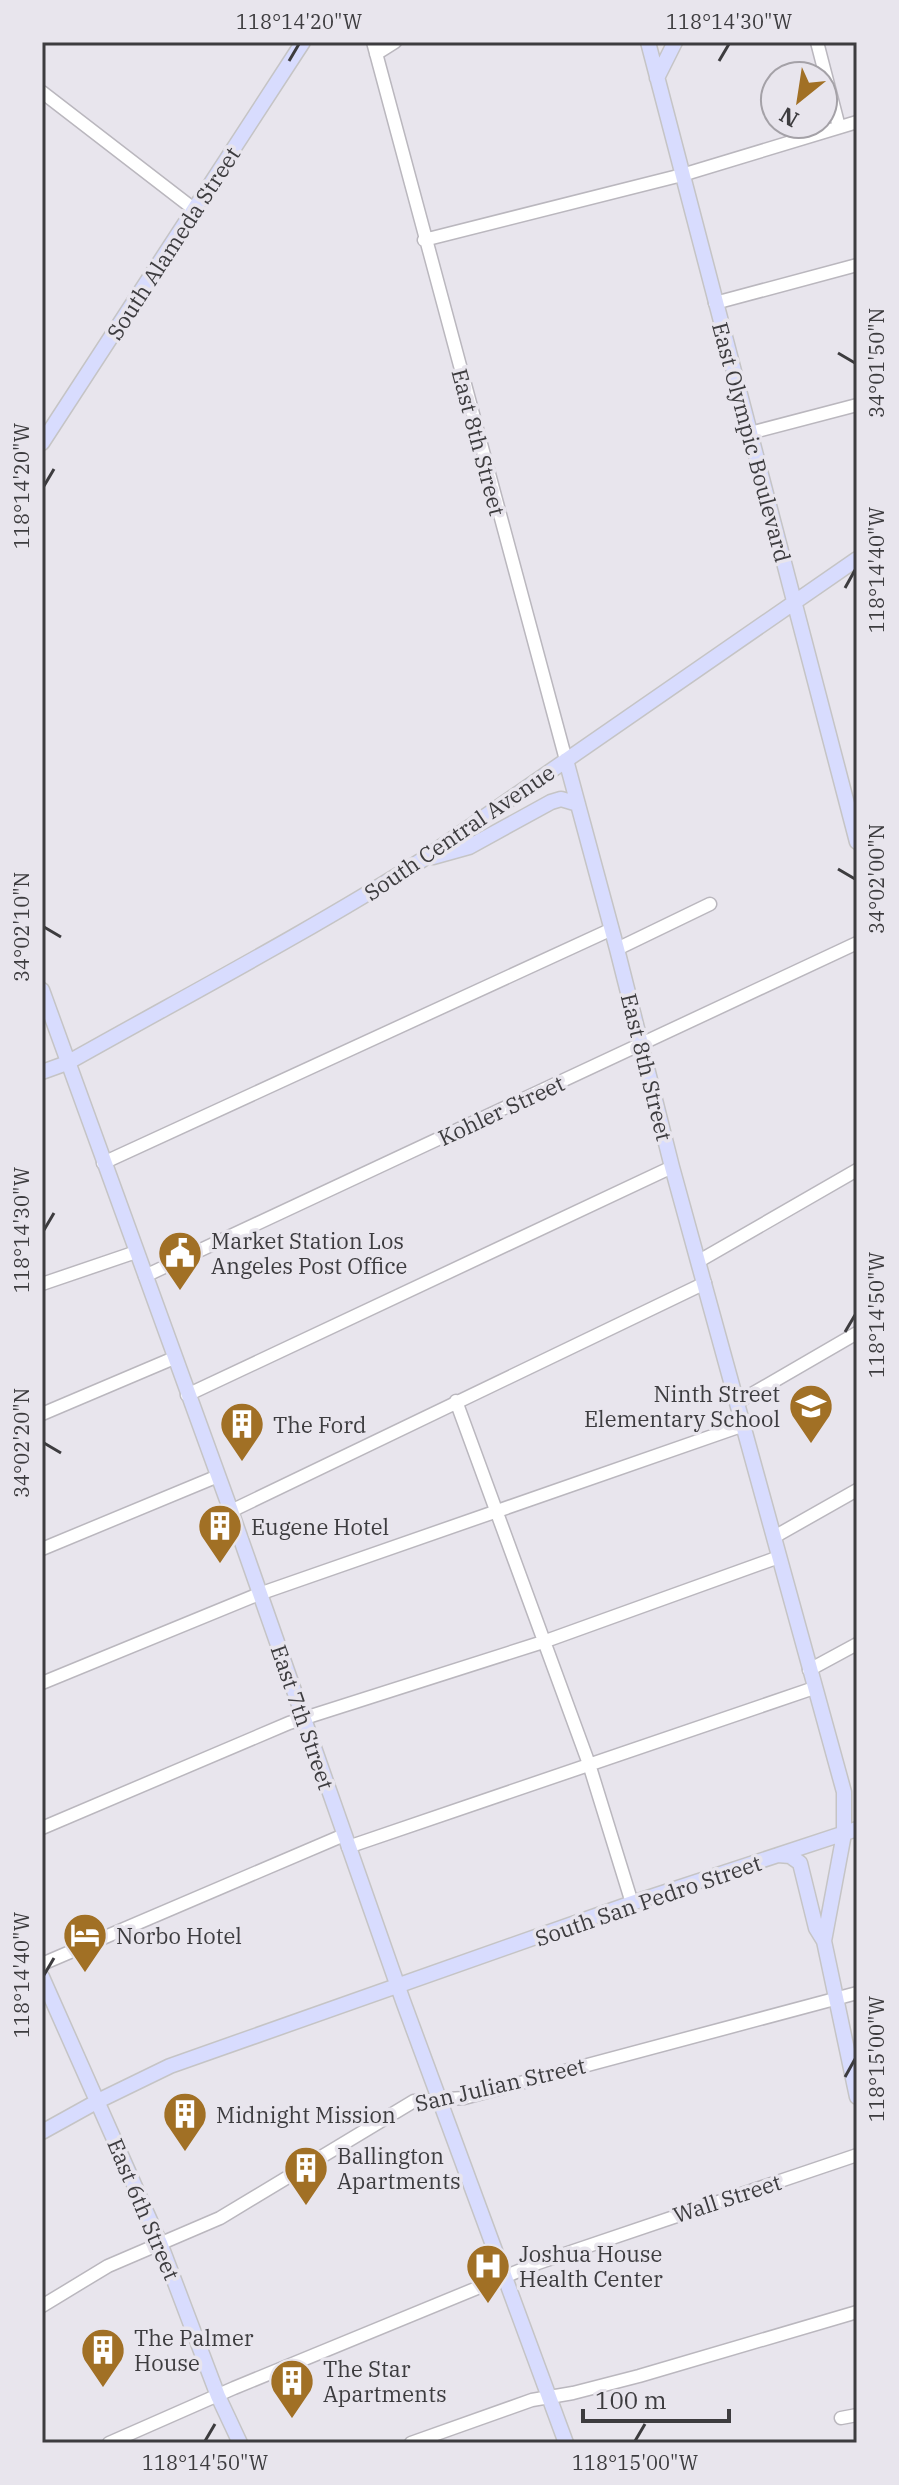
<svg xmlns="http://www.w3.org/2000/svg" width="899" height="2485" viewBox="0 0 899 2485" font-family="'IBM Plex Serif',serif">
<rect width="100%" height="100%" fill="#e8e5ed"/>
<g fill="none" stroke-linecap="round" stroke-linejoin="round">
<!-- minor casing -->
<g stroke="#bab7be" stroke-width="15">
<path id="minor" d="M373 42 566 760
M817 42 839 127
M376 54 395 42
M42 92 195 210
M424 240 682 175 857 122
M715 303 857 265
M750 433 857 405
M617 949 710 904
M103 1163 612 929
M699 1261 857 1170
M145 1276 857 943
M42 1284 136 1252
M187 1395 672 1167
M456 1401 589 1764 632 1903
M738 1402 857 1333
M42 1414 174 1358
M231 1511 705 1283
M774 1537 857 1490
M42 1549 218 1476
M809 1670 857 1644
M42 1683 259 1594 744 1425
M42 1828 289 1723 543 1642 779 1557
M348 1847 814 1688
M42 1964 344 1835
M42 2306 108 2266 220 2218 414 2101 464 2098 857 1993
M841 2418 857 2415
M109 2443 234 2388 538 2263 857 2155
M411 2443 532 2400 573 2393 639 2376 857 2312"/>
</g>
<!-- major casing -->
<g stroke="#c5c4c5" stroke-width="17">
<path id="major" d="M648 42 857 842
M657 78 675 42
M42 443 303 42
M566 760 617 949 672 1167 844 1792V1834L824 1941 857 2097
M433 857 469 847 551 802 561 799 578 804
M42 990 231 1511 403 2001 566 2443
M42 1072 67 1063C186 996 306 933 422 860L857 559
M778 1855 790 1856 800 1863 816 1928 824 1941
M42 1977 160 2243 218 2396 240 2443
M42 2132 98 2101 170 2066 632 1903 857 1829"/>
</g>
<!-- minor -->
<use href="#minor" stroke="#fff" stroke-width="12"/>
<!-- major -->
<use href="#major" stroke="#d8dcfe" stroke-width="14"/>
</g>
<!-- ticks -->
<path fill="none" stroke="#3d3c3f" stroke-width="3" d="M289 61 299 44M719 61 729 44M838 353 855 363M44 486 54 469M845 588 855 570M838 869 855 879M44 927 61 937M44 1230 54 1213M845 1332 855 1315M44 1443 61 1453M44 1975 54 1958M845 2077 855 2059M205 2441 215 2424M635 2441 645 2424"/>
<!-- icons -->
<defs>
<g id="civic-pin" transform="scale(2.3)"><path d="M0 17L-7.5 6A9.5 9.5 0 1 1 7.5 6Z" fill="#a17025" stroke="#e8e5ed"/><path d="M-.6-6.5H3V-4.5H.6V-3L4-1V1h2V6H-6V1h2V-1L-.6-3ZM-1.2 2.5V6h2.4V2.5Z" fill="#fff"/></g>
<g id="school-pin" transform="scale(2.3)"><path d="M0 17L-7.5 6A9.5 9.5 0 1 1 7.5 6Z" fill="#a17025" stroke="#e8e5ed"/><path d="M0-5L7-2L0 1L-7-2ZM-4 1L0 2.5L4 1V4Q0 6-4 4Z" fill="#fff"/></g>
<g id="building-pin" transform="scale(2.3)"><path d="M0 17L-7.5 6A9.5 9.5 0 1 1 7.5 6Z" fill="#a17025" stroke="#e8e5ed"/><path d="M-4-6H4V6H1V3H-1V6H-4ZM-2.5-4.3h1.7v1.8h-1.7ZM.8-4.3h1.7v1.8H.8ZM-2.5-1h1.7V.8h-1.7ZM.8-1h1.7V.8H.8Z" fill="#fff"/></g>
<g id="hotel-pin" transform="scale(2.3)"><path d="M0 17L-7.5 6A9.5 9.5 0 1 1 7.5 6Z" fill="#a17025" stroke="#e8e5ed"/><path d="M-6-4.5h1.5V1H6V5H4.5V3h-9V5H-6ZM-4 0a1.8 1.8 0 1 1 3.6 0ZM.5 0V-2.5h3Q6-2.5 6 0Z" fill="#fff"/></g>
<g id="hospital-pin" transform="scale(2.3)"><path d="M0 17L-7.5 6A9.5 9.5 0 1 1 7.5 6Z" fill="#a17025" stroke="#e8e5ed"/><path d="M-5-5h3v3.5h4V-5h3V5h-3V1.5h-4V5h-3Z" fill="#fff"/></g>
</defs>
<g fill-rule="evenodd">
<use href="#civic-pin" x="180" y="1253"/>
<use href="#school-pin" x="811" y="1406"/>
<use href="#building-pin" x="242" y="1424"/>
<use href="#building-pin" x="220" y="1526"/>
<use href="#hotel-pin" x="85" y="1935"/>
<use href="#building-pin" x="185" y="2114"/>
<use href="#building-pin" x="306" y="2168"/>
<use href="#hospital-pin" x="488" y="2266"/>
<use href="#building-pin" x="103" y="2350"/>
<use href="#building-pin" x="292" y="2381"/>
</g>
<g text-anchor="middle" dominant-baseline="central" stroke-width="7" stroke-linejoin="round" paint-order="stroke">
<!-- street labels -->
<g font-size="22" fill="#3d3c3f" stroke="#e8e5ed">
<text transform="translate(173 243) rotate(-57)">South Alameda Street</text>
<text transform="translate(479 442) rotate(75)">East 8th Street</text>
<text transform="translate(752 442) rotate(75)">East Olympic Boulevard</text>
<text transform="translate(459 832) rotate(-34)">South Central Avenue</text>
<text transform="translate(647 1067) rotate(76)">East 8th Street</text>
<text transform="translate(501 1110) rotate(-25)">Kohler Street</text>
<text transform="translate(303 1717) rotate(71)">East 7th Street</text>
<text transform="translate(648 1900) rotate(-19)">South San Pedro Street</text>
<text transform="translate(500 2084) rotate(-13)">San Julian Street</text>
<text transform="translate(727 2198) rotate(-18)">Wall Street</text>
<text transform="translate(144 2209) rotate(67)">East 6th Street</text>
</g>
<!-- poi labels -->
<g font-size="22" fill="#3d3c3f" stroke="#e8e5ed" text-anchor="start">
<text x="211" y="1240">Market Station Los<tspan x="211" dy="25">Angeles Post Office</tspan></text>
<text x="780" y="1393" text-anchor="end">Ninth Street<tspan x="780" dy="25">Elementary School</tspan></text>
<text x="273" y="1424">The Ford</text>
<text x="251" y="1526">Eugene Hotel</text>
<text x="116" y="1935">Norbo Hotel</text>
<text x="216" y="2114">Midnight Mission</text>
<text x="337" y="2155">Ballington<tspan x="337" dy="25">Apartments</tspan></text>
<text x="519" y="2253">Joshua House<tspan x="519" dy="25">Health Center</tspan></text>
<text x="134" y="2337">The Palmer<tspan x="134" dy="25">House</tspan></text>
<text x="323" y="2368">The Star<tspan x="323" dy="25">Apartments</tspan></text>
</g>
</g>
<!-- border -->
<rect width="899" height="2485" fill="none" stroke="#e8e5ed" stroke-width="88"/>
<!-- north arrow -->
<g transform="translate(799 100) rotate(210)"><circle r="38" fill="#e8e5ed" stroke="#a4a1a7" stroke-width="2"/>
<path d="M0-6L14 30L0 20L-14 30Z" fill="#a17025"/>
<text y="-12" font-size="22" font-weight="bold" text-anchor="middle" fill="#3d3c3f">N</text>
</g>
<!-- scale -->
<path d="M583 2409v12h146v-12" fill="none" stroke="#3d3c3f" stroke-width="4"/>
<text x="595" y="2409" font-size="24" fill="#3d3c3f" stroke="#e8e5ed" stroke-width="6" paint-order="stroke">100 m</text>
<rect x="44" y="44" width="811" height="2397" fill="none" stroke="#3d3c3f" stroke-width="3"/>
<g font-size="20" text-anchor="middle" fill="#3d3c3f">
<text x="299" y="29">118°14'20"W</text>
<text x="729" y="29">118°14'30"W</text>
<text transform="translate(877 363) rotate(-90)" y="7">34°01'50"N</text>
<text transform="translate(22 486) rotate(-90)" y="7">118°14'20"W</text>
<text transform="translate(877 570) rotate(-90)" y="7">118°14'40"W</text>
<text transform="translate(877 879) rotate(-90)" y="7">34°02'00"N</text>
<text transform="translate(22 927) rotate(-90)" y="7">34°02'10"N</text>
<text transform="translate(22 1230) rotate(-90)" y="7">118°14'30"W</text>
<text transform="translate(877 1315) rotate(-90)" y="7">118°14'50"W</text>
<text transform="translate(22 1443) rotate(-90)" y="7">34°02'20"N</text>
<text transform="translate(22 1975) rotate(-90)" y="7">118°14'40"W</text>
<text transform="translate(877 2059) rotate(-90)" y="7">118°15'00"W</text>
<text x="205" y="2470">118°14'50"W</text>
<text x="635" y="2470">118°15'00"W</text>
</g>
</svg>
